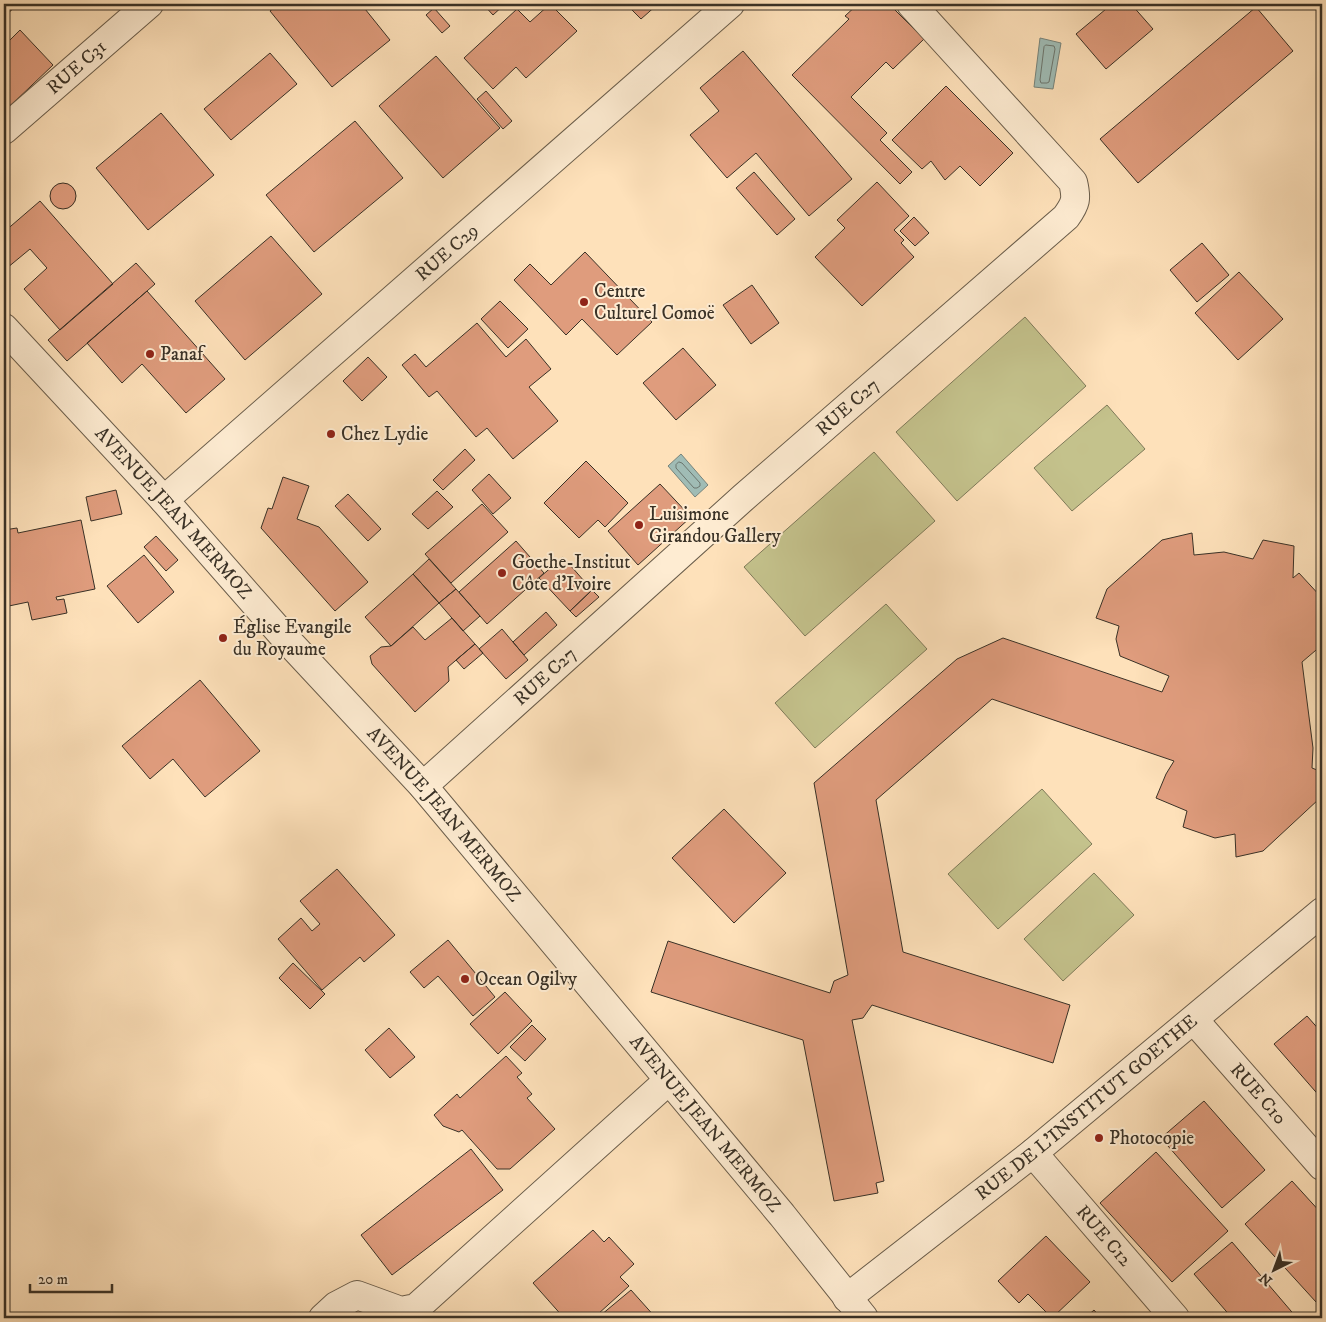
<svg xmlns="http://www.w3.org/2000/svg" width="1326" height="1322" viewBox="0 0 1326 1322" font-family="'IM FELL DW Pica',serif">
<rect width="100%" height="100%" fill="#fee1ba"/>
<filter id="stains"><feTurbulence type="fractalNoise" baseFrequency=".004" numOctaves="4"/><feColorMatrix values="0 0 0 0 .2 0 0 0 0 .09 0 0 0 0 .02 0 0 0 .5 -.17"/></filter>
<radialGradient id="worn" r=".72"><stop offset=".6" stop-color="#630" stop-opacity="0"/><stop offset="1" stop-color="#630" stop-opacity=".3"/></radialGradient>
<!-- green -->
<path fill="#c4c28c" stroke="#7e7a59" d="M1025 317 1086 386 957 501 896 432Z
M1107 405 1145 449 1072 511 1034 468Z
M874 452 935 521 805 636 744 567Z
M886 604 927 649 815 748 775 703Z
M1042 789 1092 844 998 929 948 874Z
M1094 873 1134 915 1063 981 1024 939Z"/>
<!-- water -->
<path fill="#a0bcb5" stroke="#77847c" d="M1040 38 1061 43 1053 89 1034 87Z
M681 454 708 485 695 497 668 466Z"/>
<g fill="none" stroke-linecap="round" stroke-linejoin="round">
<!-- shore -->
<path stroke="#6c766e" stroke-width="1" d="M1046 45 1054 46 1055 49 1049 82 1047 83H1041L1040 80 1044 47Z
M679 462 682 463 700 483V486L697 488H694L676 468V465Z"/>
</g>
<!-- building -->
<path fill="#df9c7d" stroke="#393126" d="M4 4H18L4 17Z
M279 4H361L390 40 332 87 270 11Z
M483 4H505L493 15Z
M550 4 577 31 526 78 516 67 493 89 464 58 517 9 530 22Z
M626 4H658L641 19Z
M858 4H889L924 39 893 69 886 62 851 97 887 133 880 140 912 172 900 184 792 75 849 19 845 16Z
M1112 4H1131L1153 29 1106 69 1076 34Z
M1256 7 1293 51 1138 183 1100 139Z
M434 8 450 26 442 33 426 15Z
M20 30 53 65 9 107 4 101V46Z
M743 51 852 179 809 216 756 153 727 178 690 135 719 111 700 88Z
M270 53 297 84 231 140 204 109Z
M436 56 500 128 443 178 379 106Z
M946 86 1013 153 980 186 960 166 945 180 931 161 922 169 892 140Z
M486 91 512 121 503 129 477 99Z
M161 113 214 175 148 230 96 168Z
M355 121 403 178 314 252 266 195Z
M754 172 795 219 777 235 736 188Z
M877 182 909 216 894 230 904 240 901 243 914 257 862 306 815 257 845 228 837 220Z
M50 196a13 13 0 1 1 26 0a13 13 0 1 1-26 0Z
M40 201 113 284 60 330 24 289 47 268 30 249 7 268 4 264V232Z
M914 217 929 233 915 246 900 231Z
M271 236 322 294 245 360 195 301Z
M1202 243 1229 275 1197 302 1170 270Z
M585 252 652 322 617 355 582 319 566 335 514 280 530 264 551 285Z
M136 263 155 284 67 361 48 340Z
M1239 272 1283 319 1238 360 1195 313Z
M752 285 779 323 751 344 723 305Z
M147 291 225 379 186 413 142 364 122 383 87 343Z
M500 301 528 329 508 348 481 319Z
M477 323 506 357 526 339 551 369 529 387 558 421 513 459 487 428 476 437 437 391 429 397 402 365 415 354 426 367Z
M683 348 716 385 676 420 643 383Z
M368 357 387 377 362 401 343 381Z
M465 449 475 460 443 490 433 480Z
M586 461 628 503 605 527 598 520 579 538 544 503Z
M489 474 511 498 493 514 472 490Z
M283 477 309 486 297 519 319 527 368 582 335 611 261 528 268 508 272 509Z
M660 484 691 517 638 565 608 531Z
M116 490 122 514 91 521 86 497Z
M437 491 453 507 428 529 412 514Z
M348 494 381 529 368 541 335 506Z
M482 504 508 532 451 583 425 554Z
M81 520 95 589 56 597 57 600 64 599 67 613 32 620 28 602 4 607V530L17 528 18 533Z
M1192 533 1194 555 1224 552 1253 559 1263 540 1294 546 1293 578 1299 573 1322 598V645L1302 662 1313 748 1312 768 1322 772 1319 799 1263 851 1236 857 1235 834 1215 838 1183 827 1187 811 1156 798 1166 774 1174 761 992 699 876 800 903 952 1070 1005 1053 1063 872 1005 863 1018 852 1020 884 1181 876 1183 878 1193 834 1201 803 1040 651 992 668 941 830 993 834 981 848 975 814 783 957 659 1003 638 1162 692 1169 676 1120 656 1116 639 1119 626 1096 618 1107 589 1162 540Z
M156 536 178 560 166 571 144 547Z
M516 541 544 573 487 624 459 592Z
M144 555 174 592 138 623 107 586Z
M563 557 592 590 570 611 539 578Z
M429 559 456 589 439 603 413 574Z
M413 574 439 603 391 646 365 617Z
M456 589 480 616 463 631 439 603Z
M592 590 599 597 576 617 570 611Z
M546 612 557 625 524 655 513 642Z
M452 618 475 644 448 667 449 681 415 712 372 664 370 656 381 647 391 646 413 627 425 640Z
M502 629 528 660 506 679 479 649Z
M475 644 483 653 464 669 456 660Z
M200 680 260 751 205 797 173 759 150 779 122 746Z
M724 809 786 873 734 923 672 858Z
M337 869 395 935 364 962 360 957 322 990 278 939 301 918 312 931 320 924 300 901Z
M448 940 495 997 473 1016 438 976 424 988 410 972Z
M293 963 325 994 310 1009 279 978Z
M505 992 532 1021 498 1054 470 1024Z
M1307 1016 1322 1033V1099L1274 1044Z
M532 1025 546 1039 525 1061 510 1047Z
M389 1028 415 1057 390 1078 365 1050Z
M506 1056 522 1073 517 1077 532 1094 527 1098 555 1129 510 1169H497L462 1130 459 1132 443 1126 434 1115 457 1094 460 1098Z
M1204 1101 1265 1170 1222 1208 1161 1138Z
M471 1149 503 1190 392 1275 361 1235Z
M1156 1152 1228 1231 1172 1282 1100 1203Z
M1292 1181 1322 1214V1296L1316 1302 1245 1224Z
M593 1230 604 1242 609 1237 634 1264 620 1277 629 1286 598 1314 600 1317 598 1318H564L533 1283Z
M1046 1236 1090 1282 1052 1318 1028 1294 1019 1303 998 1281Z
M1232 1242 1297 1318H1232L1194 1274Z
M631 1290 656 1318H603L601 1315Z
M1094 1310 1101 1318H1085Z"/>
<g fill="none" stroke-linecap="round" stroke-linejoin="round">
<!-- minor casing -->
<g stroke="#6a5d4b" stroke-width="30">
<g id="minor">
<path id="s1" d="M4 130 149 4"/>
<path id="s2" d="M4 328 164 500 287 640 423 786 782 1215 864 1318"/>
<path id="s3" d="M164 500 730 4"/>
<path id="s4" d="M423 786 744 497 1066 217C1076 203 1077 199 1073 182L911 4"/>
<path id="s5" d="M1194 1020 1322 1166"/>
<path id="s6" d="M1033 1153 1175 1318"/>
<path id="s7" d="M847 1298 1033 1153 1322 912"/>
<path d="M323 1318 336 1306 357 1295 401 1311 416 1308 668 1081"/>
</g>
</g>
<!-- minor -->
<use href="#minor" stroke="#feecd2" stroke-width="28"/>
</g>
<!-- markers -->
<g fill="#8f2418" stroke="#feecd2" stroke-width="2">
<circle cx="584" cy="302" r="5"/>
<circle cx="150" cy="354" r="5"/>
<circle cx="331" cy="434" r="5"/>
<circle cx="639" cy="525" r="5"/>
<circle cx="502" cy="573" r="5"/>
<circle cx="223" cy="638" r="5"/>
<circle cx="465" cy="979" r="5"/>
<circle cx="1099" cy="1138" r="5"/>
</g>
<g text-anchor="middle" dominant-baseline="central" stroke-width="4" stroke-linejoin="round" paint-order="stroke">
<!-- street labels -->
<g font-size="19" fill="#393126" stroke="#feecd2">
<text stroke="none"><textPath href="#s1" startOffset="96">RUE C31</textPath></text>
<text stroke="none"><textPath href="#s3" startOffset="376">RUE C29</textPath></text>
<text stroke="none"><textPath href="#s4" startOffset="569">RUE C27</textPath></text>
<text stroke="none"><textPath href="#s2" startOffset="251">AVENUE JEAN MERMOZ</textPath></text>
<text stroke="none"><textPath href="#s4" startOffset="164">RUE C27</textPath></text>
<text stroke="none"><textPath href="#s2" startOffset="656">AVENUE JEAN MERMOZ</textPath></text>
<text stroke="none"><textPath href="#s5" startOffset="98">RUE C10</textPath></text>
<text stroke="none"><textPath href="#s7" startOffset="306">RUE DE L'INSTITUT GOETHE</textPath></text>
<text stroke="none"><textPath href="#s2" startOffset="1061">AVENUE JEAN MERMOZ</textPath></text>
<text stroke="none"><textPath href="#s6" startOffset="109">RUE C12</textPath></text>
</g>
<!-- poi labels -->
<g font-size="19" fill="#393126" stroke="#feecd2" text-anchor="start">
<text x="594" y="291">Centre<tspan x="594" dy="22">Culturel Comoë</tspan></text>
<text x="160" y="354">Panaf</text>
<text x="341" y="434">Chez Lydie</text>
<text x="649" y="514">Luisimone<tspan x="649" dy="22">Girandou Gallery</tspan></text>
<text x="512" y="562">Goethe-Institut<tspan x="512" dy="22">Côte d’Ivoire</tspan></text>
<text x="233" y="627">Église Evangile<tspan x="233" dy="22">du Royaume</tspan></text>
<text x="475" y="979">Ocean Ogilvy</text>
<text x="1109" y="1138">Photocopie</text>
</g>
</g>
<!-- margin -->
<rect width="1326" height="1322" fill="none" stroke="#fee1ba" stroke-width="20"/>
<rect x="5" y="5" width="1316" height="1312" fill="none" stroke="#393126" stroke-width="2.5"/>
<rect x="10" y="10" width="1306" height="1302" fill="none" stroke="#393126"/>
<!-- north arrow -->
<g transform="translate(1274 1270) rotate(222)" stroke="#feecd2" stroke-width="4" paint-order="stroke">
<path d="M0-4L9 19L0 12L-9 19Z" fill="#393126"/>
<text y="-8" font-size="14" font-weight="bold" text-anchor="middle" fill="#393126">N</text>
</g>
<!-- scale -->
<path d="M30 1284v8h82v-8" fill="none" stroke="#393126" stroke-width="2.5"/>
<text x="38" y="1284" font-size="15" fill="#393126" stroke="#feecd2" stroke-width="4" paint-order="stroke">20 m</text>
<rect width="100%" height="100%" filter="url(#stains)"/>
<rect width="100%" height="100%" fill="url(#worn)"/>
</svg>
